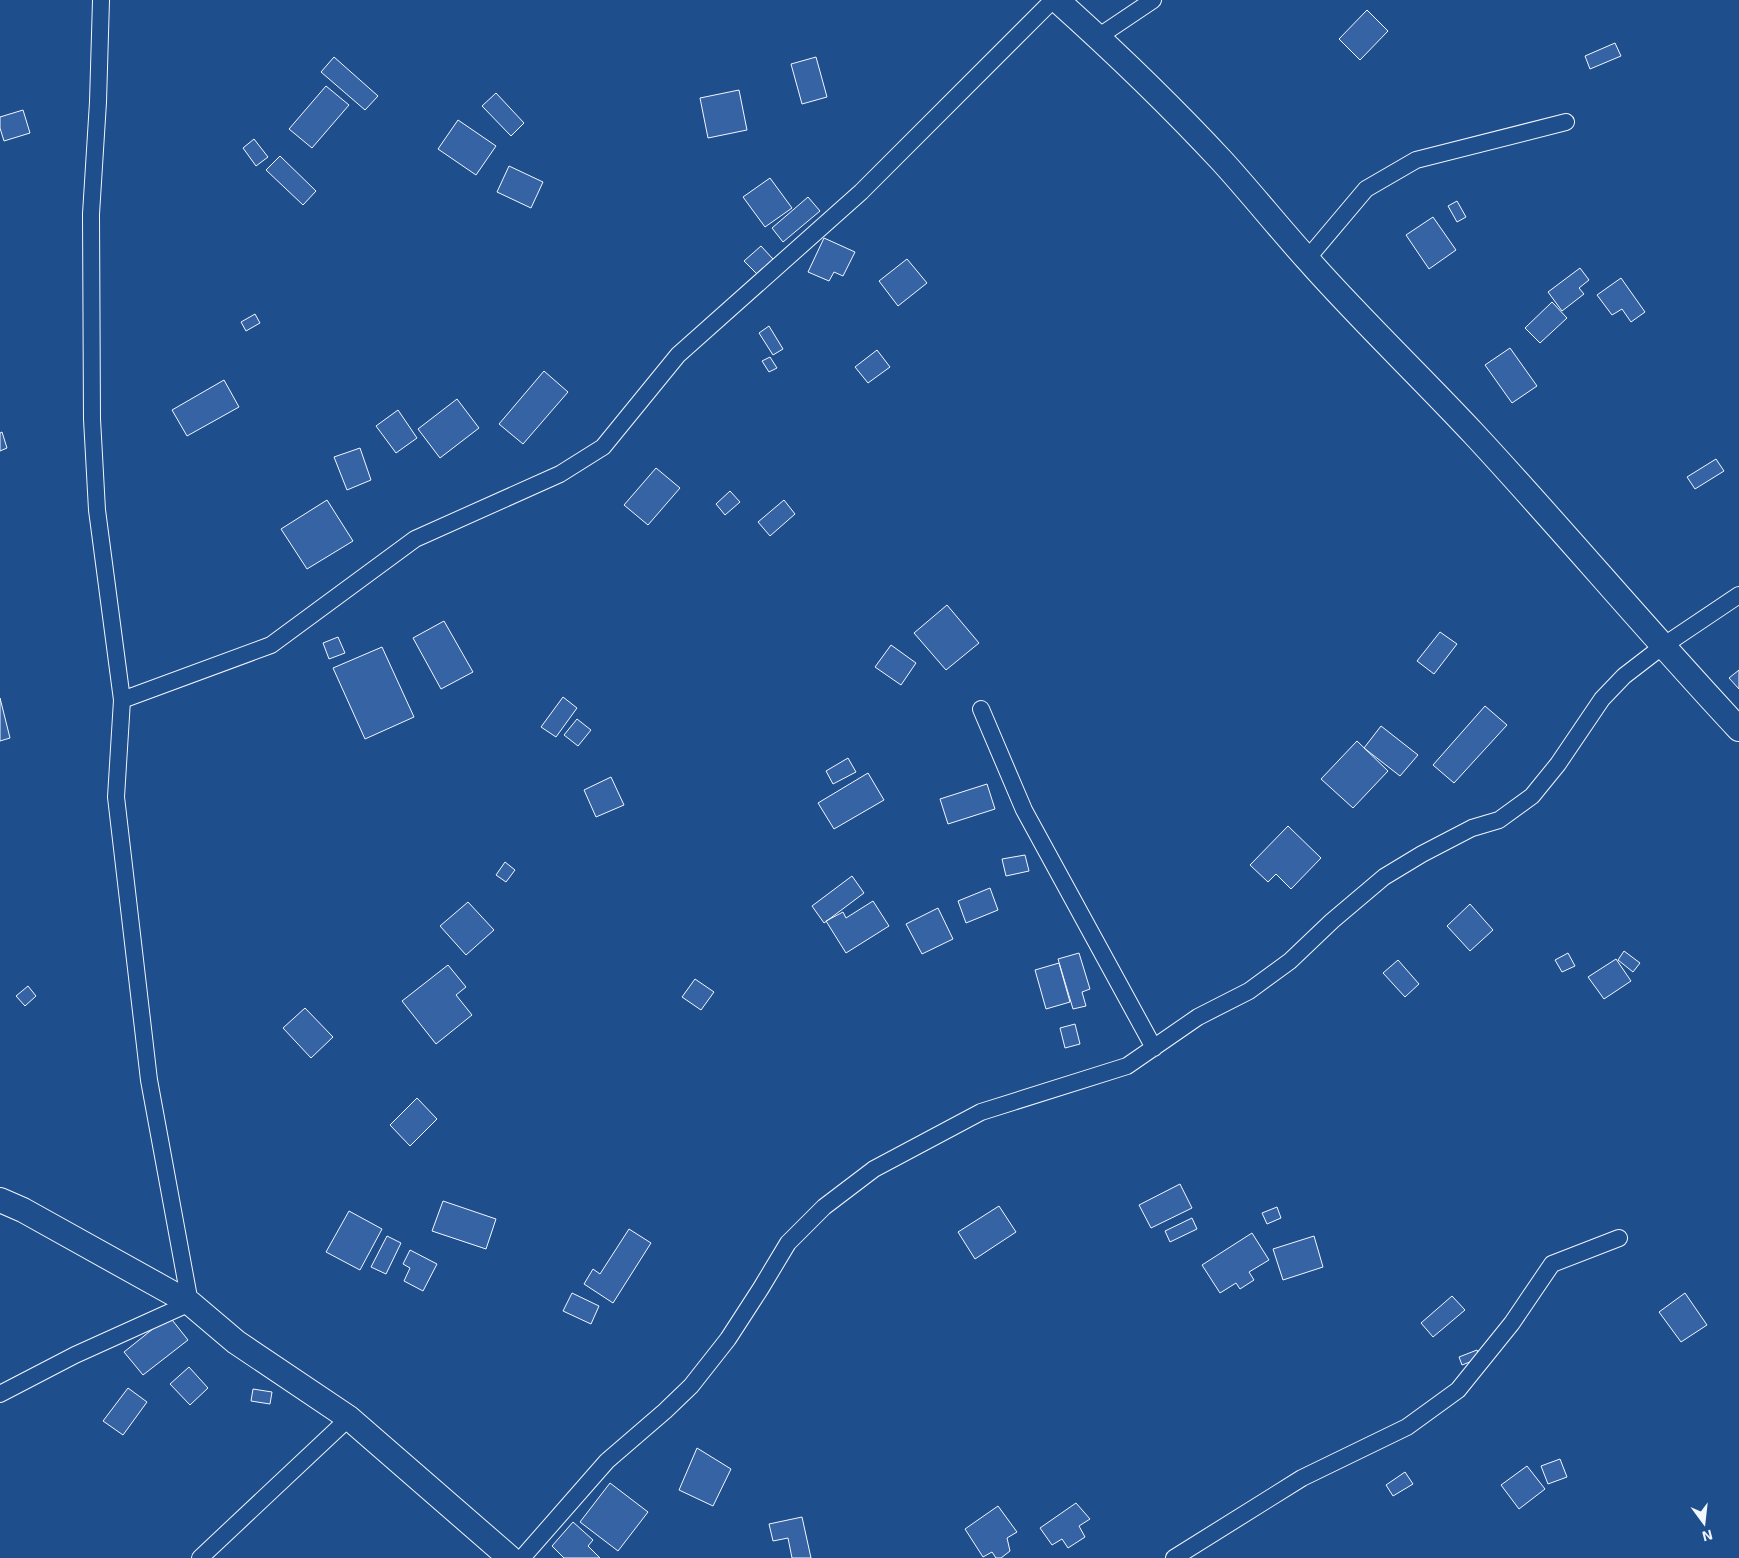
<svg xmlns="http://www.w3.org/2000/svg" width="1739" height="1558" viewBox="0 0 1739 1558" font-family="'Exo 2',sans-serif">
<rect width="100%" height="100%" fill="#1f4e8c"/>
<!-- building -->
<path fill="#3563a3" stroke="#f2f6ff" d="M1367 10 1388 31 1360 60 1339 39Z
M1615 43 1621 56 1590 69 1585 56Z
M334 57 378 96 365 110 321 72Z
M816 57 827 97 802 104 791 64Z
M326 86 349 105 312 148 289 129Z
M739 90 747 130 708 138 700 98Z
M496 93 524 123 511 136 482 106Z
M23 110 30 133 4 141 0 128V117Z
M458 120 496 146 476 175 438 149Z
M254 139 268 157 256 166 243 148Z
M280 156 316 191 303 205 266 170Z
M509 166 543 182 531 208 497 192Z
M770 178 792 208 765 227 743 197Z
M808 197 820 211 783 242 772 228Z
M1457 201 1466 217 1457 222 1448 206Z
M1433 217 1456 250 1429 269 1406 235Z
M824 238 855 252 843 276 834 272 829 281 808 272Z
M761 246 773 259 757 274 744 261Z
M907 259 927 283 898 306 879 281Z
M1580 268 1589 280 1579 288 1584 294 1562 311 1548 292Z
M1621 278 1645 312 1631 322 1622 309 1612 315 1597 295Z
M1552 302 1567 318 1540 343 1525 328Z
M255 314 260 323 246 331 241 322Z
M769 326 783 349 773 355 759 333Z
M1510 348 1537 386 1512 403 1485 365Z
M877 350 890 367 868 383 855 367Z
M770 357 777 368 769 372 762 361Z
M544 371 568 392 523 444 499 424Z
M224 380 239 407 187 436 172 410Z
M457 399 479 428 440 458 418 429Z
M398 410 417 438 396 453 376 426Z
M2 432 7 448 0 451V433Z
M360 448 371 480 347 490 334 457Z
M1716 459 1724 471 1695 489 1687 477Z
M656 468 680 488 648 525 624 505Z
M730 491 740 502 725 515 716 504Z
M327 500 353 541 307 569 281 529Z
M784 500 795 514 770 536 758 522Z
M947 605 979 643 946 670 914 633Z
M444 621 473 672 441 689 413 638Z
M1440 632 1457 644 1434 674 1417 661Z
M338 637 345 653 329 659 323 643Z
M891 645 916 663 901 685 875 667Z
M382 647 414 717 365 739 333 668Z
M1739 670V689L1729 678Z
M563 697 577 708 556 737 541 727Z
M0 698 10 738 0 741Z
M1485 706 1507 725 1454 783 1433 765Z
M577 719 591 730 578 746 564 735Z
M1381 726 1418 755 1400 776 1364 748Z
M1357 741 1388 771 1353 808 1321 779Z
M848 758 856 772 833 784 826 771Z
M868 773 884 800 834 829 818 803Z
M611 777 624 805 596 817 584 790Z
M987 784 995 809 948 824 940 799Z
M1288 826 1321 858 1291 889 1276 874 1268 882 1250 865Z
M1025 855 1029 871 1006 876 1002 859Z
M505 862 515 870 506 882 496 875Z
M852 876 864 893 824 923 812 906Z
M990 888 998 910 966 923 958 901Z
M873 901 889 926 846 953 826 921 843 912 846 918Z
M468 902 494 930 466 955 440 926Z
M1470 904 1493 930 1470 951 1447 926Z
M938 908 953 939 922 954 906 924Z
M1624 951 1640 963 1633 972 1618 960Z
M1079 953 1090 989 1082 992 1086 1006 1073 1009 1058 959Z
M1568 953 1575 966 1562 972 1555 960Z
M1616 959 1631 981 1604 999 1588 977Z
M1398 960 1419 984 1405 997 1383 973Z
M1059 963 1070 1002 1046 1009 1035 970Z
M448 965 466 987 456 995 472 1015 436 1044 402 1001Z
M695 979 714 992 701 1010 682 997Z
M28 986 36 996 25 1006 16 996Z
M305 1008 333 1037 311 1058 283 1028Z
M1075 1024 1080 1044 1065 1048 1060 1028Z
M417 1098 437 1119 410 1146 390 1125Z
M1180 1184 1192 1208 1151 1228 1139 1205Z
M443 1201 496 1219 486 1249 432 1231Z
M999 1206 1016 1232 975 1259 958 1232Z
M1277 1207 1281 1218 1267 1224 1262 1213Z
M349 1211 382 1229 360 1270 326 1252Z
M1192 1218 1197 1229 1170 1242 1165 1231Z
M629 1229 651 1243 613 1303 584 1284 593 1269 600 1274Z
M1252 1233 1269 1260 1249 1272 1254 1280 1240 1289 1236 1283 1220 1293 1202 1265Z
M387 1236 401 1243 386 1274 371 1267Z
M1314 1236 1323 1267 1283 1280 1273 1249Z
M410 1250 437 1264 423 1291 404 1281 410 1268 403 1264Z
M572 1293 599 1306 591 1324 563 1311Z
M1685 1293 1707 1325 1681 1342 1659 1312Z
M1452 1296 1465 1310 1433 1337 1421 1323Z
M169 1316 188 1340 143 1375 124 1352Z
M1477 1350 1480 1358 1462 1365 1459 1357Z
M189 1367 208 1388 190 1405 170 1384Z
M128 1388 147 1402 123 1435 103 1421Z
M253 1389 272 1392 270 1404 251 1401Z
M697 1448 731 1469 713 1506 679 1490Z
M1560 1459 1567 1477 1548 1484 1541 1466Z
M1527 1466 1545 1489 1519 1509 1501 1485Z
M1405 1472 1413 1484 1393 1496 1386 1485Z
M610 1483 648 1512 618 1551 580 1522Z
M1076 1503 1090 1519 1079 1526 1085 1537 1068 1548 1062 1539 1052 1545 1040 1528Z
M998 1506 1017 1532 1007 1538 1010 1551 1001 1558H996L992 1552 983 1557 965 1529Z
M802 1517 811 1558H792L788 1538 773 1541 769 1524Z
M573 1522 593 1540 588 1546 600 1558H564L552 1546Z"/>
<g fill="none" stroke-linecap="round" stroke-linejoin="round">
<!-- street casing -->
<g stroke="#f2f6ff" stroke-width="18">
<path id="street" d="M1098 37 1153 0
M1307 259 1366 189 1416 160 1566 122
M122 700 271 645 415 539 560 474 603 447 678 355 861 192 1053 0
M981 709 1024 810 1154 1048
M0 1394 75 1355 190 1303 149 1080 116 797 122 700 97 510 92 419 91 214 98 102 101 0
M200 1558 349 1418
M522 1558 607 1461 665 1411 691 1386 728 1339 761 1288 788 1243 824 1207 874 1169 981 1112 1127 1066 1198 1017 1249 991 1290 961 1332 921 1384 877 1422 854 1472 828 1499 820 1532 796 1558 764 1602 699 1624 676 1663 646 1739 595
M1174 1558 1302 1478 1407 1427 1458 1390 1512 1323 1552 1264 1619 1238"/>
</g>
<!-- secondary casing -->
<g stroke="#f2f6ff" stroke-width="26">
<path id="secondary" d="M1057 0C1115 52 1170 105 1222 161 1252 194 1279 228 1308 260 1361 320 1419 375 1474 434 1564 531 1649 633 1739 729
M0 1200 23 1210 190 1303 236 1342 349 1418 510 1558"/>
</g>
<!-- street -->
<use href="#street" stroke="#1f4e8c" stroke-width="16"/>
<!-- secondary -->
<use href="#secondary" stroke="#1f4e8c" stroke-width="24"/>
</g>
<!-- north arrow -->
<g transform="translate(1704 1523) rotate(165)" stroke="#1f4e8c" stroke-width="4" paint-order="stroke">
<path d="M0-4L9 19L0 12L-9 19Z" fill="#f2f6ff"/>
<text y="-8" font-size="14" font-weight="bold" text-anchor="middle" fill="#f2f6ff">N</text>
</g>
</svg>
